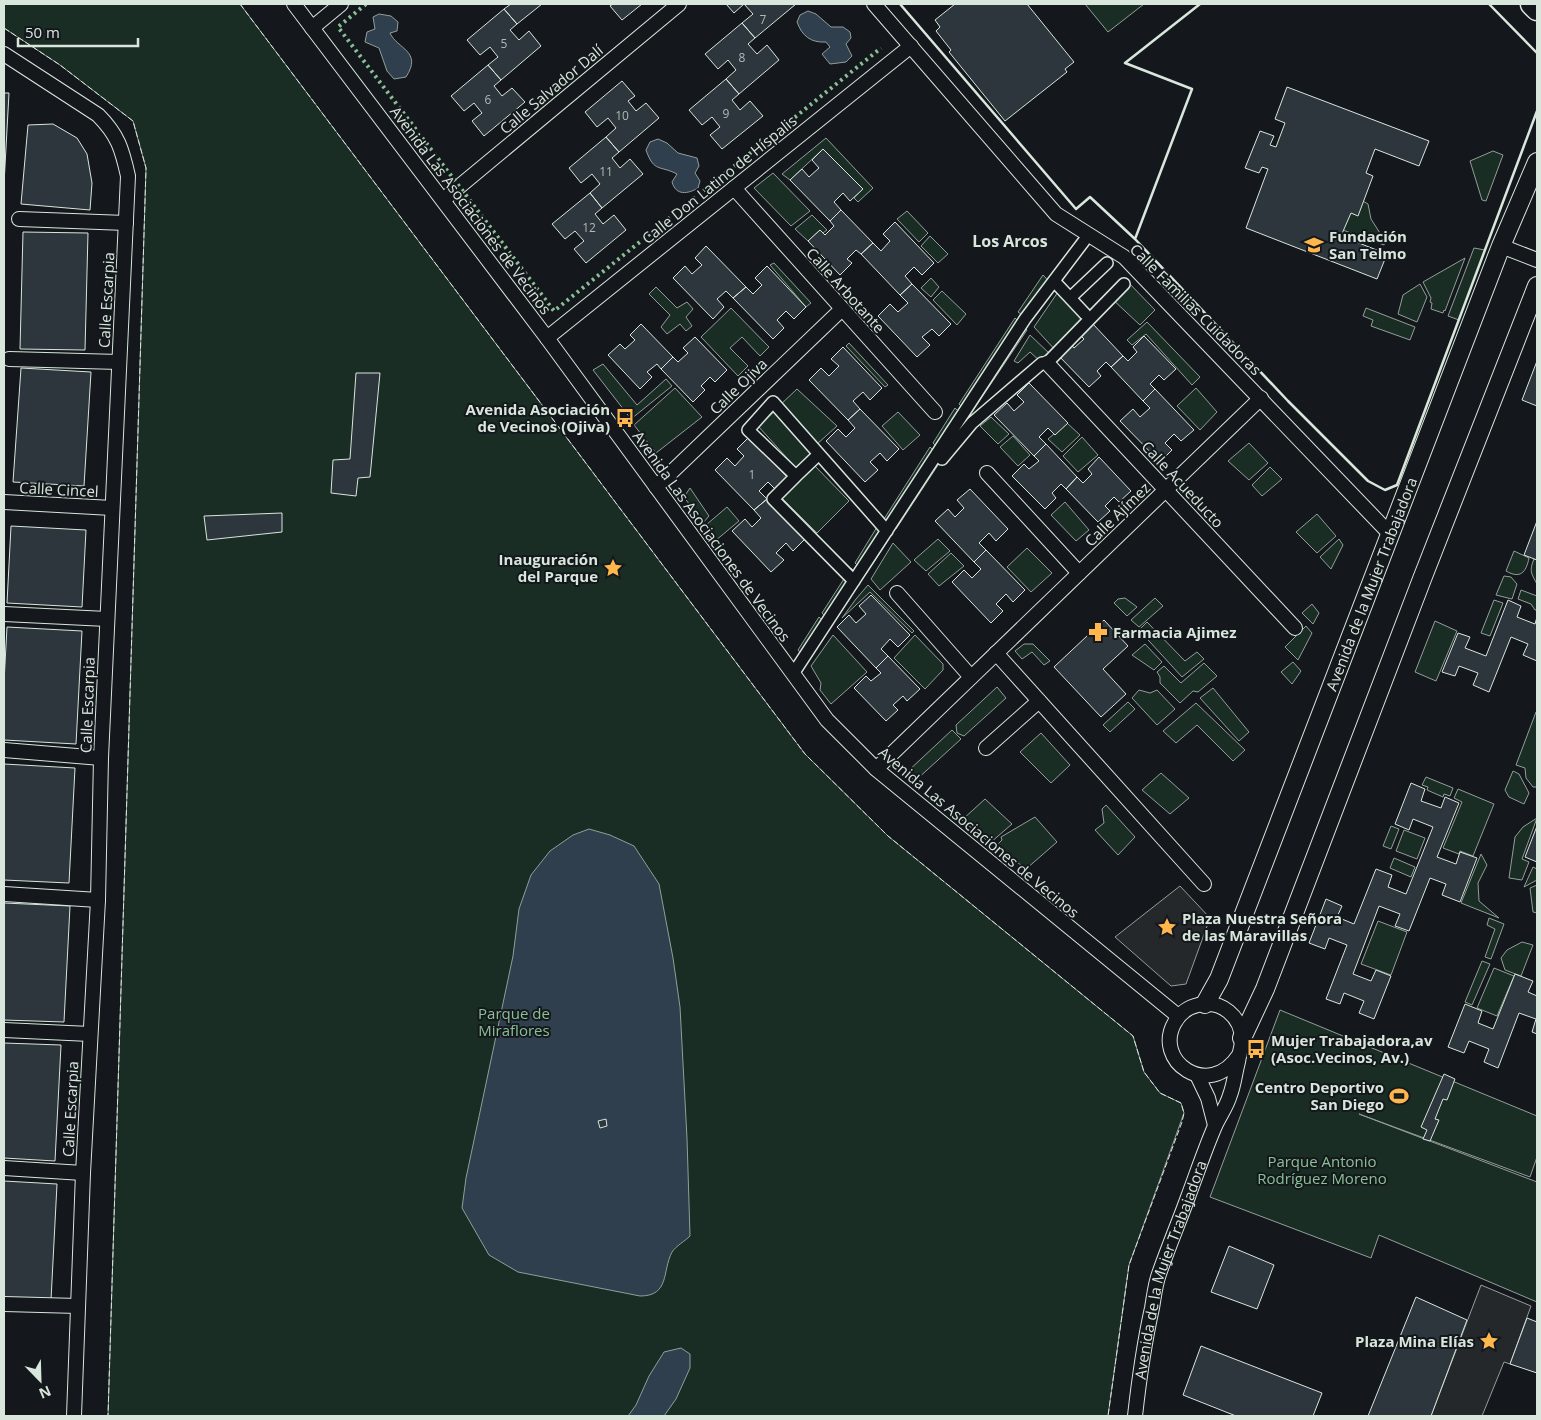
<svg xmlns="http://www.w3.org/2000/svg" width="1541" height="1420" viewBox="0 0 1541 1420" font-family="'Open Sans',sans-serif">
<rect width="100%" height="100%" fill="#14181c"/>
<!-- green -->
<path fill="#1a2d24" stroke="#939e99" d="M4 4H240L805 754 888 836 1133 1036 1144 1072 1160 1093 1181 1103 1184 1113 1129 1265 1108 1416H108L146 168 133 121 60 65 4 28Z
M1085 4H1144L1108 32Z
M826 138 873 188 858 202 854 198 863 189 823 149 790 180 782 174Z
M1493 151 1503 155 1486 201 1482 200 1470 161Z
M773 173 810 211 791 226 754 188Z
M1361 200 1368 204 1371 219 1385 241 1384 245 1340 229 1347 210Z
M907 211 928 233 919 242 897 219Z
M812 215 827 230 823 233 820 230 808 241 795 229Z
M930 236 948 254 938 263 921 246Z
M1474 248 1485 250 1459 320 1448 316Z
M1465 258 1445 311 1444 310 1443 313 1431 309 1432 303 1430 302 1431 298 1423 282Z
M774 263 811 303 806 307 770 265Z
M1043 275 1054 287 1021 314 1018 312Z
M931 278 939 287 931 297 921 288Z
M1127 281 1155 310 1140 325 1110 297Z
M1420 284 1427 297 1417 322 1398 314 1403 295Z
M656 287 677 308 687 302 693 309 686 317 692 326 686 331 680 324 667 334 661 327 670 315 649 294Z
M942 291 966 314 957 325 933 300Z
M1058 292 1087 321 1057 352 1034 327Z
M731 308 769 347 760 356 742 337 730 348 748 366 738 376 701 337Z
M1366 308 1415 327 1410 340 1371 326 1373 320 1363 316Z
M1015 318 1027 330 970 415 959 404Z
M1147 322 1200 377 1192 385 1146 334 1132 345 1127 340Z
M1030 335 1050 354 1042 363 1030 352 1018 363 1014 361Z
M849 343 888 385 885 387 846 346Z
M603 364 637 405 666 379 672 386 631 419 593 370Z
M675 388 702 417 656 453 634 425Z
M1196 388 1217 412 1200 430 1177 406Z
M797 389 837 426 816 445 779 406Z
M955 408 967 420 944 454 933 443Z
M775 411 814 451 797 469 758 426Z
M898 412 920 435 903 450 882 426Z
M991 417 1009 434 998 444 980 426Z
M1067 423 1080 435 1062 452 1048 439Z
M1013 436 1030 455 1018 466 1000 447Z
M1082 437 1098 455 1078 472 1063 456Z
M1249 443 1268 463 1249 480 1228 461Z
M930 447 942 459 896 529 884 519Z
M811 462 849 501 817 533 778 494Z
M1270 467 1282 479 1262 496 1252 485Z
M690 488 709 516 703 523 684 497Z
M1065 502 1089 530 1076 541 1051 515Z
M727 507 739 521 715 541 706 525Z
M1317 514 1336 536 1317 553 1296 532Z
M877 527 889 539 866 574 855 563Z
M938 539 950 551 926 571 914 560Z
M1339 539 1343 545 1331 569 1320 557Z
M893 543 911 562 880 590 871 579Z
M1027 548 1052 573 1031 592 1007 567Z
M1514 551 1529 558C1526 573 1520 579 1506 571Z
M951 553 964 566 939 586 928 574Z
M1534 559 1537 560V584C1531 573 1529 571 1534 559Z
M851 568 862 579 833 624 822 613Z
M1504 576 1511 577 1517 584 1512 599 1496 595Z
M868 585 914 631 912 633 870 592 842 618 856 599Z
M1521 590 1537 596V610H1535L1531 604 1518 599Z
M1125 598 1137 607 1127 616 1114 603 1118 599Z
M1155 598 1163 606 1139 627 1131 620Z
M1494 600 1503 603 1490 636 1481 633Z
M1312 604 1319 613 1313 624 1302 613Z
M819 617 830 628 808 661 798 650Z
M1435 621 1457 631 1436 681 1415 672Z
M1147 622 1185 661 1197 652 1204 659 1182 677 1139 630Z
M1306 626 1312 633 1298 660 1285 647Z
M833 635 867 672 831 704 820 690 821 683 811 666Z
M915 635 943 664V670L925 689 894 658Z
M1024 644H1033L1050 661 1044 665 1032 652 1022 659 1015 651Z
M1145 644 1162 662 1154 670 1132 655Z
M1293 662 1301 671 1292 684 1281 672Z
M1204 663 1217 676 1198 692 1193 691 1180 703 1160 683V677L1157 672 1164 666 1181 683Z
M997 687 1006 698 964 736 957 733 956 725Z
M1213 688 1249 732 1239 741 1200 698Z
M1139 690 1150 693 1157 690 1175 709 1157 725 1132 698Z
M1128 702 1135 709 1110 732 1103 725Z
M1196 703 1245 750 1233 761 1197 725 1176 743 1163 731Z
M1536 712 1537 713V787H1533L1526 778 1525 768 1516 765Z
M952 730 961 739 915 781 906 773Z
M1041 733 1070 765 1051 783 1020 752Z
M1513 771 1519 774 1529 793 1524 804 1509 797 1505 790Z
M1161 773 1189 798 1170 814 1142 790Z
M1426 777 1453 788 1450 796 1444 794 1443 797 1427 790 1428 787 1422 785Z
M1458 789 1494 804 1473 856 1460 851 1459 854 1443 848 1462 802 1454 798Z
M985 799 1012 824 990 843 962 820Z
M1106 805 1135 837 1118 855 1095 830 1104 823 1102 809Z
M1035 817 1057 842 1026 869 996 846 1002 840 1001 837Z
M1537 818 1522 859 1529 862 1522 880 1509 878 1515 837 1523 827Z
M1391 826 1399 829 1391 849 1383 846Z
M1404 830 1425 838 1417 859 1396 851Z
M1481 854 1487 865 1478 883 1479 901 1499 918 1461 903Z
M1394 858 1415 867 1411 877 1390 868Z
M1533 867 1537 869V880L1524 887Z
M1537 885V913L1533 912 1530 888Z
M1489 918 1504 924 1491 959 1485 957 1495 929 1487 925Z
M1378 921 1407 932 1391 975 1361 964Z
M1522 942 1533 945 1521 976 1505 970 1501 958 1507 950Z
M1482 961 1490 964 1472 1005 1465 1002Z
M1494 968 1514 976 1497 1016 1477 1008Z
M1280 1010 1537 1116V1157L1530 1177 1359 1114 1537 1182V1302L1379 1235 1371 1258 1210 1197Z"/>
<!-- parking -->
<path fill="#24282b" stroke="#939e99" d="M1180 886 1210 918 1186 984 1171 986 1115 937Z
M1481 1285 1531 1306 1510 1364 1504 1362 1482 1416H1431Z"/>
<!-- water -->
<path fill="#2f3f4d" stroke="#939e99" d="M808 11 816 14 831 27H843L850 32 851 38 846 44 852 56 846 62 830 64 822 54 830 47 826 42C811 43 802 36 797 22L800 15Z
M379 14 391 16 398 22 397 31 390 33C397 49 423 51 406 77L394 79 387 71 379 48 365 42 367 32 375 29 373 17Z
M658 139 667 143 678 153 697 158 699 166 695 173 700 181 698 188C688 194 676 196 672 182L677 174C660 165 654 173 646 150L650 142Z
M589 829 610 835 634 846 659 884 673 958 680 1007 687 1138 690 1236C685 1241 676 1246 672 1252 662 1271 670 1296 640 1296L518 1272 489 1255 462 1208 466 1178 513 956 519 909 531 875 550 851 573 835Z
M681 1348 690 1354V1368L676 1399 664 1416H628L636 1405 649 1376 664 1352Z"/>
<!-- building -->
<path fill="#2c363c" stroke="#d8e6dc" d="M511 4H542L517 24 504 9Z
M613 4H642L622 20 610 6Z
M726 4H796L755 38 742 23 753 14 744 4 734 13Z
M955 4H1027L1074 62 1065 69 1067 72 1005 121 949 52 951 50 936 31 940 27 935 20Z
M504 9 517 24 510 30 519 40 529 31 541 46 501 80 488 65 498 57 490 47 480 55 467 40Z
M742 23 755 38 748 44 757 54 767 45 779 60 739 94 726 79 736 70 728 60 718 69 705 54Z
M488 65 501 80 494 86 502 96 512 88 525 102 484 136 472 121 482 113 474 103 464 111 451 96Z
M726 79 739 94 732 100 740 110 750 101 763 116 722 149 710 135 720 127 712 117 702 125 689 110Z
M622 81 635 96 628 101 636 111 646 103 659 118 619 152 606 137 616 128 608 118 597 127 585 112Z
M1287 87 1429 141 1419 166 1375 149 1366 173 1373 176 1358 216 1351 213 1341 236 1387 254 1377 279 1246 228 1268 169 1262 167 1259 173 1245 168 1260 131 1274 136 1270 145 1276 147 1285 123 1275 119Z
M4 93H9L4 184Z
M53 124 77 138 87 154 92 183 90 210 21 204 28 125Z
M606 137 619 152 612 158 620 168 630 159 643 174 602 208 590 193 600 184 592 174 581 183 569 168Z
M823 149 863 189 850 201 843 193 834 202 841 210 830 221 790 180 802 169 809 177 819 168 812 160Z
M590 193 602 208 595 214 603 224 614 215 626 230 586 263 574 249 584 241 575 231 565 239 552 224Z
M841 210 873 243 861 254 856 250 847 259 852 263 840 275 808 241 820 230 825 235 834 226 830 221Z
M895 222 934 263 922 275 914 267 905 276 912 284 900 295 861 254 873 243 881 251 890 241 883 234Z
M23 232 88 233 85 350 20 349Z
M706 246 746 287 733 298 726 291 717 299 724 307 713 319 673 278 685 266 692 274 702 265 695 258Z
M767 266 806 307 794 319 786 311 777 320 784 328 773 339 733 298 746 287 753 294 762 285 755 278Z
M912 284 951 324 939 336 932 329 922 337 930 345 917 357 878 316 890 304 898 312 908 303 900 295Z
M1091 322 1123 356 1111 367 1106 362 1097 371 1101 376 1089 387 1057 354 1069 342 1074 348 1084 339 1079 334Z
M641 324 673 357 661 369 657 364 647 372 652 377 640 389 608 355 620 344 625 349 635 340 630 335Z
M1144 336 1176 369 1164 380 1159 375 1150 384 1155 389 1143 401 1111 367 1123 356 1128 361 1137 352 1133 347Z
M695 337 727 370 715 382 710 377 701 386 705 390 693 402 661 369 673 357 678 362 688 353 683 348Z
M843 347 882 388 870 400 863 392 853 401 860 409 848 420 809 380 821 368 829 376 839 366 831 359Z
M1537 361V406L1522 400Z
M21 368 91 372 84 486 13 482Z
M356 373H380L370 477 358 478 356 496 331 493 333 460 350 459Z
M1029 383 1068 423 1055 435 1048 428 1039 437 1046 444 1034 456 994 415 1007 403 1014 411 1024 402 1017 395Z
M1155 389 1194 430 1181 441 1174 434 1165 443 1172 450 1160 462 1120 421 1133 409 1140 417 1150 408 1143 401Z
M860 409 899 449 887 461 880 453 870 462 878 470 865 482 826 441 838 429 846 437 855 428 848 420Z
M749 437 788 478 776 490 768 482 759 491 767 499 754 510 715 470 727 458 735 466 744 456 737 449Z
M1046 444 1077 477 1066 489 1061 484 1052 493 1056 498 1045 509 1012 476 1024 464 1029 469 1039 461 1034 456Z
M1099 457 1131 491 1119 502 1114 497 1105 506 1110 511 1098 522 1066 489 1077 477 1083 483 1092 474 1088 469Z
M970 489 1008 529 996 541 989 533 979 543 986 550 974 562 935 521 948 509 955 517 964 508 957 500Z
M767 499 805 539 793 551 786 543 776 553 784 560 771 572 732 531 745 519 752 527 761 518 754 510Z
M282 513V532L207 540 204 516Z
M1537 521V560L1524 555Z
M11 526 86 530 82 607 7 603Z
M986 550 1025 590 1013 602 1006 594 996 604 1003 611 991 623 952 582 964 570 972 578 981 569 974 562Z
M871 595 910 635 898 647 890 639 881 649 888 656 876 668 837 627 849 615 856 623 866 614 859 606Z
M1508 600 1521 606 1517 617 1535 624 1537 617V661L1523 655 1528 644 1511 637 1489 692 1473 685 1478 673 1459 666 1455 676 1442 672 1458 633 1470 637 1465 648 1486 656Z
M1104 620 1128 646 1103 669 1126 694 1101 717 1054 667Z
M7 627 82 631 76 744 4 740V682Z
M888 656 920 689 907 701 903 696 893 705 898 710 886 721 854 688 866 676 871 681 881 673 876 668Z
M4 764 75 768 69 883 4 880Z
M1411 783 1425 789 1421 801 1441 808 1445 797 1459 803 1437 857 1456 864 1460 852 1477 858 1460 902 1442 895 1446 884 1430 878 1409 931 1395 926 1400 914 1379 906 1353 974 1371 981 1376 970 1391 976 1374 1019 1359 1013 1364 1001 1344 993 1340 1004 1326 999 1347 945 1329 938 1325 949 1309 943 1326 899 1342 906 1337 917 1354 924 1376 869 1392 875 1388 887 1406 894 1433 827 1413 819 1409 830 1395 824Z
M1537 826V862L1525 857Z
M4 903 70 906 64 1022 4 1020Z
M1515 974 1533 981 1528 992 1537 996V1034L1532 1032 1536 1019 1519 1013 1498 1068 1484 1062 1489 1049 1469 1041 1464 1053 1448 1047 1465 1004 1482 1011 1478 1023 1493 1029Z
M4 1043 61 1045 55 1161 4 1158Z
M1444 1074 1455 1079 1447 1100 1443 1099 1435 1119 1439 1120 1430 1141 1423 1139 1427 1130 1421 1127Z
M606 1119 607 1126 600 1128 598 1121Z
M4 1181 57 1184 51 1300 4 1298Z
M1229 1246 1274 1265 1257 1309 1211 1292Z
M1416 1297 1467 1320 1431 1416H1368Z
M1527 1318 1537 1322V1373L1510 1364Z
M1201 1346 1322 1393 1313 1416H1236L1183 1395Z"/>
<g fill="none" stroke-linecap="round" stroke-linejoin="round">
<!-- pedestrian casing -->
<g stroke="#d8e6dc" stroke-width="14">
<path id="pedestrian" d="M1054 281 1070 298 1107 263
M1070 298 1085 314
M1047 363 1124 284
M819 454 796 476 748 430 773 402 887 531
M937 454 942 459 972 423 1042 363
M796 476 773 499 854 581
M793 674 1025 319 1084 241"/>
</g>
<!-- minor casing -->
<g stroke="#d8e6dc" stroke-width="16">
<g id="minor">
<path d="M294 4 547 338 827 720 876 769 1178 1016"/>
<path d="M874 4 1056 214 1124 257 1390 534"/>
<path d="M312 28 341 4"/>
<path d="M4 54 98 115C118 135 122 149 128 176L101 758 98 900 83 1173 74 1416"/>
<path d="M734 188 935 412"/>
<path d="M443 200 679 4"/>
<path d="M19 219 126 223"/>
<path d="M1501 246 1537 260"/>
<path d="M547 338 911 46"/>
<path d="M9 359 119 362"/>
<path d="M1047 363 1295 628"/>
<path d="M987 473 1079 573"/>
<path d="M656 487 842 309"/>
<path d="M4 502 112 508"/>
<path d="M897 593 971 677"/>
<path d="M4 614 107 619"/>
<path d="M996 653 1204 884"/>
<path d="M986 748 1039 701"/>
<path d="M4 750 101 758"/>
<path d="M876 769 1261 398"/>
<path d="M4 894 98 900"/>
<path d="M4 1030 90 1034"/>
<path d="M1197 1075 1208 1098 1215 1125"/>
<path d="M4 1168 83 1173"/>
<path d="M4 1304 78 1306"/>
<path id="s1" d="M1135 1416C1139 1380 1144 1344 1152 1308 1154 1297 1155 1285 1159 1274 1168 1248 1179 1222 1188 1197 1197 1173 1205 1149 1215 1126 1220 1115 1227 1106 1230 1095 1234 1085 1235 1073 1238 1062 1239 1054 1242 1047 1242 1040 1242 1017 1221 999 1198 1005 1189 1007 1180 1013 1175 1022 1152 1061 1209 1101 1239 1055"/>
</g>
</g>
<!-- tertiary casing -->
<g stroke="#d8e6dc" stroke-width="20">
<g id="tertiary">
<path id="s2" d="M1205 1004 1219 979 1501 246 1537 162"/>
<path d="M1242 1038 1265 989 1422 579 1537 286"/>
</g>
</g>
<!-- primary casing -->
<g stroke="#d8e6dc" stroke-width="25">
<path id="primary" d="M1532 4 1537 9"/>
</g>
<!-- pedestrian -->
<use href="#pedestrian" stroke="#14181c" stroke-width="11"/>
<!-- minor -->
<use href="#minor" stroke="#14181c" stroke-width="14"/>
<!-- tertiary -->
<use href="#tertiary" stroke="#14181c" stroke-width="18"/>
<!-- primary -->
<use href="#primary" stroke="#14181c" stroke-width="22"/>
<!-- hedge -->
<path stroke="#8ac095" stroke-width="4" stroke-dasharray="2.5 4" stroke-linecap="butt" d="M366 4 338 27 554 311 881 48"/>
<!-- fence -->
<path stroke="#d8e6dc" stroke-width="1" stroke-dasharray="6 2.5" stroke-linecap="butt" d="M240 4 805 754 888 836 1133 1036 1144 1072 1160 1093 1181 1103 1184 1113 1182 1122 1129 1265 1108 1416
M4 28 60 65 133 121 146 168 108 1416"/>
<!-- wall -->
<path stroke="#d8e6dc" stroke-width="2.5" d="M900 4 1076 209 1090 197 1135 239
M1200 4 1125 63 1192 89 1135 239 1288 401 1368 481 1385 490 1397 485 1537 111
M1489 4 1537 53"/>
</g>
<!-- icons -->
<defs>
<g id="university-bare" transform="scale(1.5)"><path d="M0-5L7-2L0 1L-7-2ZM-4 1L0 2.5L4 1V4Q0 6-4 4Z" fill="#ffb74d" stroke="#14181c" stroke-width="2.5" paint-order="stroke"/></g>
<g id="bus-bare" transform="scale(1.5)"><path d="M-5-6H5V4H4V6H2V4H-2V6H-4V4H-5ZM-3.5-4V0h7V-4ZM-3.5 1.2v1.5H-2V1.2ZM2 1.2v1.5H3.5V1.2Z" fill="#ffb74d" stroke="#14181c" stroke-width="2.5" paint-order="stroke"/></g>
<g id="sight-bare" transform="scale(1.5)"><path d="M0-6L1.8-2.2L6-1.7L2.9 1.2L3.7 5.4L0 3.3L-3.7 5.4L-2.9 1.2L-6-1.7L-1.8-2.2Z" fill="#ffb74d" stroke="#14181c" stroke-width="2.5" paint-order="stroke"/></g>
<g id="pharmacy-bare" transform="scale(1.5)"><path d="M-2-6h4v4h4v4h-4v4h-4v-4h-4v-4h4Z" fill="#ffb74d" stroke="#14181c" stroke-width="2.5" paint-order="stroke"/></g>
<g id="stadium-bare" transform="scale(1.5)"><path d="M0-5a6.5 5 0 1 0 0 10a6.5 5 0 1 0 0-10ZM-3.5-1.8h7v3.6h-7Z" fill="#ffb74d" stroke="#14181c" stroke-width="2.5" paint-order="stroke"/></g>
</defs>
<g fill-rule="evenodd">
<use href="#university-bare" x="1314" y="245"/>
<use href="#bus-bare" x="625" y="418"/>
<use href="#sight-bare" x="613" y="568"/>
<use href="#pharmacy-bare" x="1098" y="632"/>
<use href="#sight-bare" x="1167" y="927"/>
<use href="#bus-bare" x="1256" y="1049"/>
<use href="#stadium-bare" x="1399" y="1096"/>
<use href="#sight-bare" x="1489" y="1341"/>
</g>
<g text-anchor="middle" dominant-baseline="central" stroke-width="4" stroke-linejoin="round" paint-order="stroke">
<!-- number labels -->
<g font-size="12" fill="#adbab4">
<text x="763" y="19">7</text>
<text x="504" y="43">5</text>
<text x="742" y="57">8</text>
<text x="488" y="99">6</text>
<text x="726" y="113">9</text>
<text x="622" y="115">10</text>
<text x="606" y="171">11</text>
<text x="589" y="227">12</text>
<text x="752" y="474">1</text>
</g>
<!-- street labels -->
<g font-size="15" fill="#d8e6dc" stroke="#14181c">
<text transform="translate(551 89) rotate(-40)">Calle Salvador Dalí</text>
<text transform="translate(719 179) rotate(-39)">Calle Don Latino de Híspalis</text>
<text transform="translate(471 210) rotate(53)">Avenida Las Asociaciones de Vecinos</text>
<text transform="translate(846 290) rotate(48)">Calle Arbotante</text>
<text transform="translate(106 300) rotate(-87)">Calle Escarpia</text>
<text transform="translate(1196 309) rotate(45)">Calle Familias Cuidadoras</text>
<text transform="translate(738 386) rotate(-44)">Calle Ojiva</text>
<text transform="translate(1183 484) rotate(47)">Calle Acueducto</text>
<text transform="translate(59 489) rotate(3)">Calle Cincel</text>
<text transform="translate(1117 514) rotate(-44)">Calle Ajímez</text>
<text transform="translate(712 536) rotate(54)">Avenida Las Asociaciones de Vecinos</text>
<text stroke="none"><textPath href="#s2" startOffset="452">Avenida de la Mujer Trabajadora</textPath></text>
<text transform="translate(87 705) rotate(-88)">Calle Escarpia</text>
<text transform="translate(979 832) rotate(40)">Avenida Las Asociaciones de Vecinos</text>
<text transform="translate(70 1109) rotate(-87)">Calle Escarpia</text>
<text stroke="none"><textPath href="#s1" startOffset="151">Avenida de la Mujer Trabajadora</textPath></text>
</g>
<!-- poi labels -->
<g font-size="15" font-weight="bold" fill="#d8e6dc" stroke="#14181c" text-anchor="start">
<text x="1329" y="236">Fundación<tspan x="1329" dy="17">San Telmo</tspan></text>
<text x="610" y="409" text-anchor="end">Avenida Asociación<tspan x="610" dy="17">de Vecinos (Ojiva)</tspan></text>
<text x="598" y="559" text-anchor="end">Inauguración<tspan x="598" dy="17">del Parque</tspan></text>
<text x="1113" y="632">Farmacia Ajimez</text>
<text x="1182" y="918">Plaza Nuestra Señora<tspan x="1182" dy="17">de las Maravillas</tspan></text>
<text x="1271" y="1040">Mujer Trabajadora,av<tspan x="1271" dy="17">(Asoc.Vecinos, Av.)</tspan></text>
<text x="1384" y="1087" text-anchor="end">Centro Deportivo<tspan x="1384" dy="17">San Diego</tspan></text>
<text x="1474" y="1341" text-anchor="end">Plaza Mina Elías</text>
</g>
<!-- park labels -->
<g font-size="15" fill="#8ac095" stroke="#14181c">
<text x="514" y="1013">Parque de<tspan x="514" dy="17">Miraflores</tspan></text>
<text x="1322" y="1161">Parque Antonio<tspan x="1322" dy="17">Rodríguez Moreno</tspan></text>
</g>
<!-- neighbourhood labels -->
<g font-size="16" font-weight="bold" fill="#d8e6dc" stroke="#14181c">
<text x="1010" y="241">Los Arcos</text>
</g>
</g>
<!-- border -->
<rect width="1541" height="1420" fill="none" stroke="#d8e6dc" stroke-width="10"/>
<!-- north arrow -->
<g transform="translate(40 1380) rotate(157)" stroke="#14181c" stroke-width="4" paint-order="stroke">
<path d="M0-4L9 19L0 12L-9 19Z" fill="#d8e6dc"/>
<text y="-8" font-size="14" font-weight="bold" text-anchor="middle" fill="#d8e6dc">N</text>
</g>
<!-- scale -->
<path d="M18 38v8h120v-8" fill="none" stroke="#d8e6dc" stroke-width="2.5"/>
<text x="25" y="38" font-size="15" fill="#d8e6dc" stroke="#14181c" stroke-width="4" paint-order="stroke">50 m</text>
</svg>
